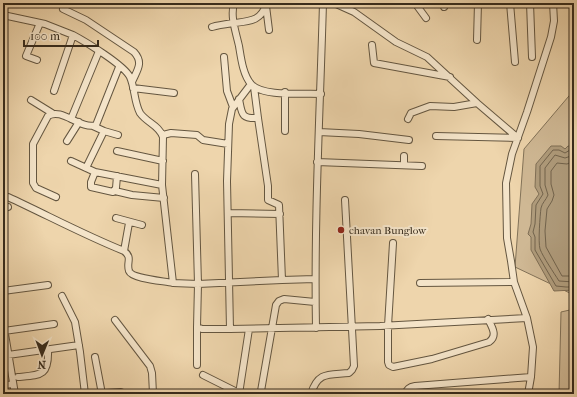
<svg xmlns="http://www.w3.org/2000/svg" width="577" height="397" viewBox="0 0 577 397" font-family="'IM FELL French Canon',serif">
<rect width="100%" height="100%" fill="#eed5ac"/>
<filter id="stains"><feTurbulence type="fractalNoise" baseFrequency=".005" numOctaves="4"/><feColorMatrix values="0 0 0 0 .2 0 0 0 0 .09 0 0 0 0 .02 0 0 0 .5 -.17"/></filter>
<radialGradient id="worn" r=".72"><stop offset=".6" stop-color="#630" stop-opacity="0"/><stop offset="1" stop-color="#630" stop-opacity=".3"/></radialGradient>
<!-- green -->
<path fill="#cfb894" stroke="#827258" d="M574 90V295L515 267 524 149Z
M574 309V394H559L561 312Z"/>
<!-- water -->
<path fill="#af9b7b" stroke="#7f6e55" d="M551 146H561L565 149 568 146H574V290L554 291 531 250V237L528 234 531 224 532 204 539 194 535 187 536 164Z"/>
<g fill="none" stroke-linecap="round" stroke-linejoin="round">
<!-- shore -->
<path stroke="#72634c" stroke-width="1" d="M574 150H570L565 153 559 150H553L540 166V186L543 194 536 205 535 224 533 232 535 237V250L556 286 566 287H574
M574 155 565 158 555 155 545 168V185L548 195C546 200 542 203 541 208 540 216 538 242 540 249 543 257 554 273 559 281L574 282
M574 161 567 164 557 163 551 171V184L554 195 552 201 547 209 545 231 546 247 562 276H574"/>
<!-- minor casing -->
<g stroke="#645640" stroke-width="8">
<path id="minor" d="M234 3C230 17 236 32 239 46 241 58 243 75 251 84 262 97 304 93 321 94
M334 3 354 12 396 42 427 57 477 103
M415 3 426 18
M443 3 444 7
M510 3 515 62
M530 3 532 57
M266 6 269 30
M63 9 86 20 134 52C144 63 137 70 132 82
M3 15 45 24 73 35
M212 27C219 25 227 24 234 23 251 21 261 21 267 3
M477 40 478 3
M372 45 374 63 450 77
M224 57 227 91 233 107
M37 60 26 56 40 23
M254 87 258 118
M133 88 174 93
M54 91 73 35C86 42 124 65 130 77 135 88 134 102 140 113 147 123 159 125 163 137L162 185 173 283 198 284 197 327 202 329H230L380 326 527 318
M239 99C242 114 241 119 258 118L268 186V200L279 205 282 280 315 279
M31 100 52 113
M71 119 99 51
M408 119 411 113 430 106 454 107 477 103 518 138
M93 126 104 131 118 135
M285 131V92
M319 132 359 134 409 140
M163 135 171 133 197 135 203 140 228 144
M436 136 518 138
M67 141 79 122
M117 151 163 161
M71 161 95 172 162 185
M317 162 422 166
M404 165V156
M86 168 104 131
M95 172 91 182V187L113 192 116 188 117 176
M195 174 198 284 282 280
M115 191 132 195 164 198
M8 197C47 215 84 235 124 251 133 258 126 262 129 271 132 279 165 281 173 283
M56 197 36 188 33 183V144L48 116C62 107 80 130 96 125L119 67
M3 208 8 207
M228 213 280 214
M116 218 142 225
M393 243 388 326V362L389 365 393 367 432 359 489 342C498 336 492 327 488 319
M124 251 129 223
M420 283 514 282
M3 291 48 285
M62 296 75 322 80 352 85 394
M115 320 150 366 152 373 153 394
M3 322 15 394
M316 328C314 219 320 111 323 3
M230 329 227 181 229 124 232 109 251 84
M4 331 54 324
M8 355 79 345
M95 357 102 394
M197 365V327
M203 375 239 393
M18 377C41 375 49 376 48 350
M3 385 13 384
M261 391 276 305 279 301 284 299 315 302
M88 394 121 392 125 394
M239 394 249 329
M311 394C318 371 329 375 349 373L352 370 354 366 345 200
M405 394C407 389 409 387 415 386L531 377
M528 394 531 377 533 347 527 318 514 282 511 261 507 238 506 183 512 154 527 112 551 37 554 21 553 3"/>
</g>
<!-- minor -->
<use href="#minor" stroke="#f4e4c9" stroke-width="6"/>
</g>
<!-- markers -->
<circle fill="#8f2418" stroke="#f4e4c9" stroke-width="1.5" cx="341" cy="230" r="4"/>
<g text-anchor="middle" dominant-baseline="central" stroke-width="4" stroke-linejoin="round" paint-order="stroke">
<!-- poi labels -->
<g font-size="11" fill="#362b1c" stroke="#f4e4c9" text-anchor="start">
<text x="349" y="230">chavan Bunglow</text>
</g>
</g>
<!-- margin -->
<rect width="577" height="397" fill="none" stroke="#eed5ac" stroke-width="16"/>
<rect x="4" y="4" width="569" height="389" fill="none" stroke="#362b1c" stroke-width="2"/>
<rect x="8" y="8" width="561" height="381" fill="none" stroke="#362b1c"/>
<!-- north arrow -->
<g transform="translate(42 355) rotate(181)" stroke="#f4e4c9" stroke-width="3" paint-order="stroke">
<path d="M0-3L7 15L0 10L-7 15Z" fill="#362b1c"/>
<text y="-6" font-size="11" font-weight="bold" text-anchor="middle" fill="#362b1c">N</text>
</g>
<!-- scale -->
<path d="M24 40v6h74v-6" fill="none" stroke="#362b1c" stroke-width="2"/>
<text x="30" y="40" font-size="12" fill="#362b1c" stroke="#f4e4c9" stroke-width="3" paint-order="stroke">100 m</text>
<rect width="100%" height="100%" filter="url(#stains)"/>
<rect width="100%" height="100%" fill="url(#worn)"/>
</svg>
